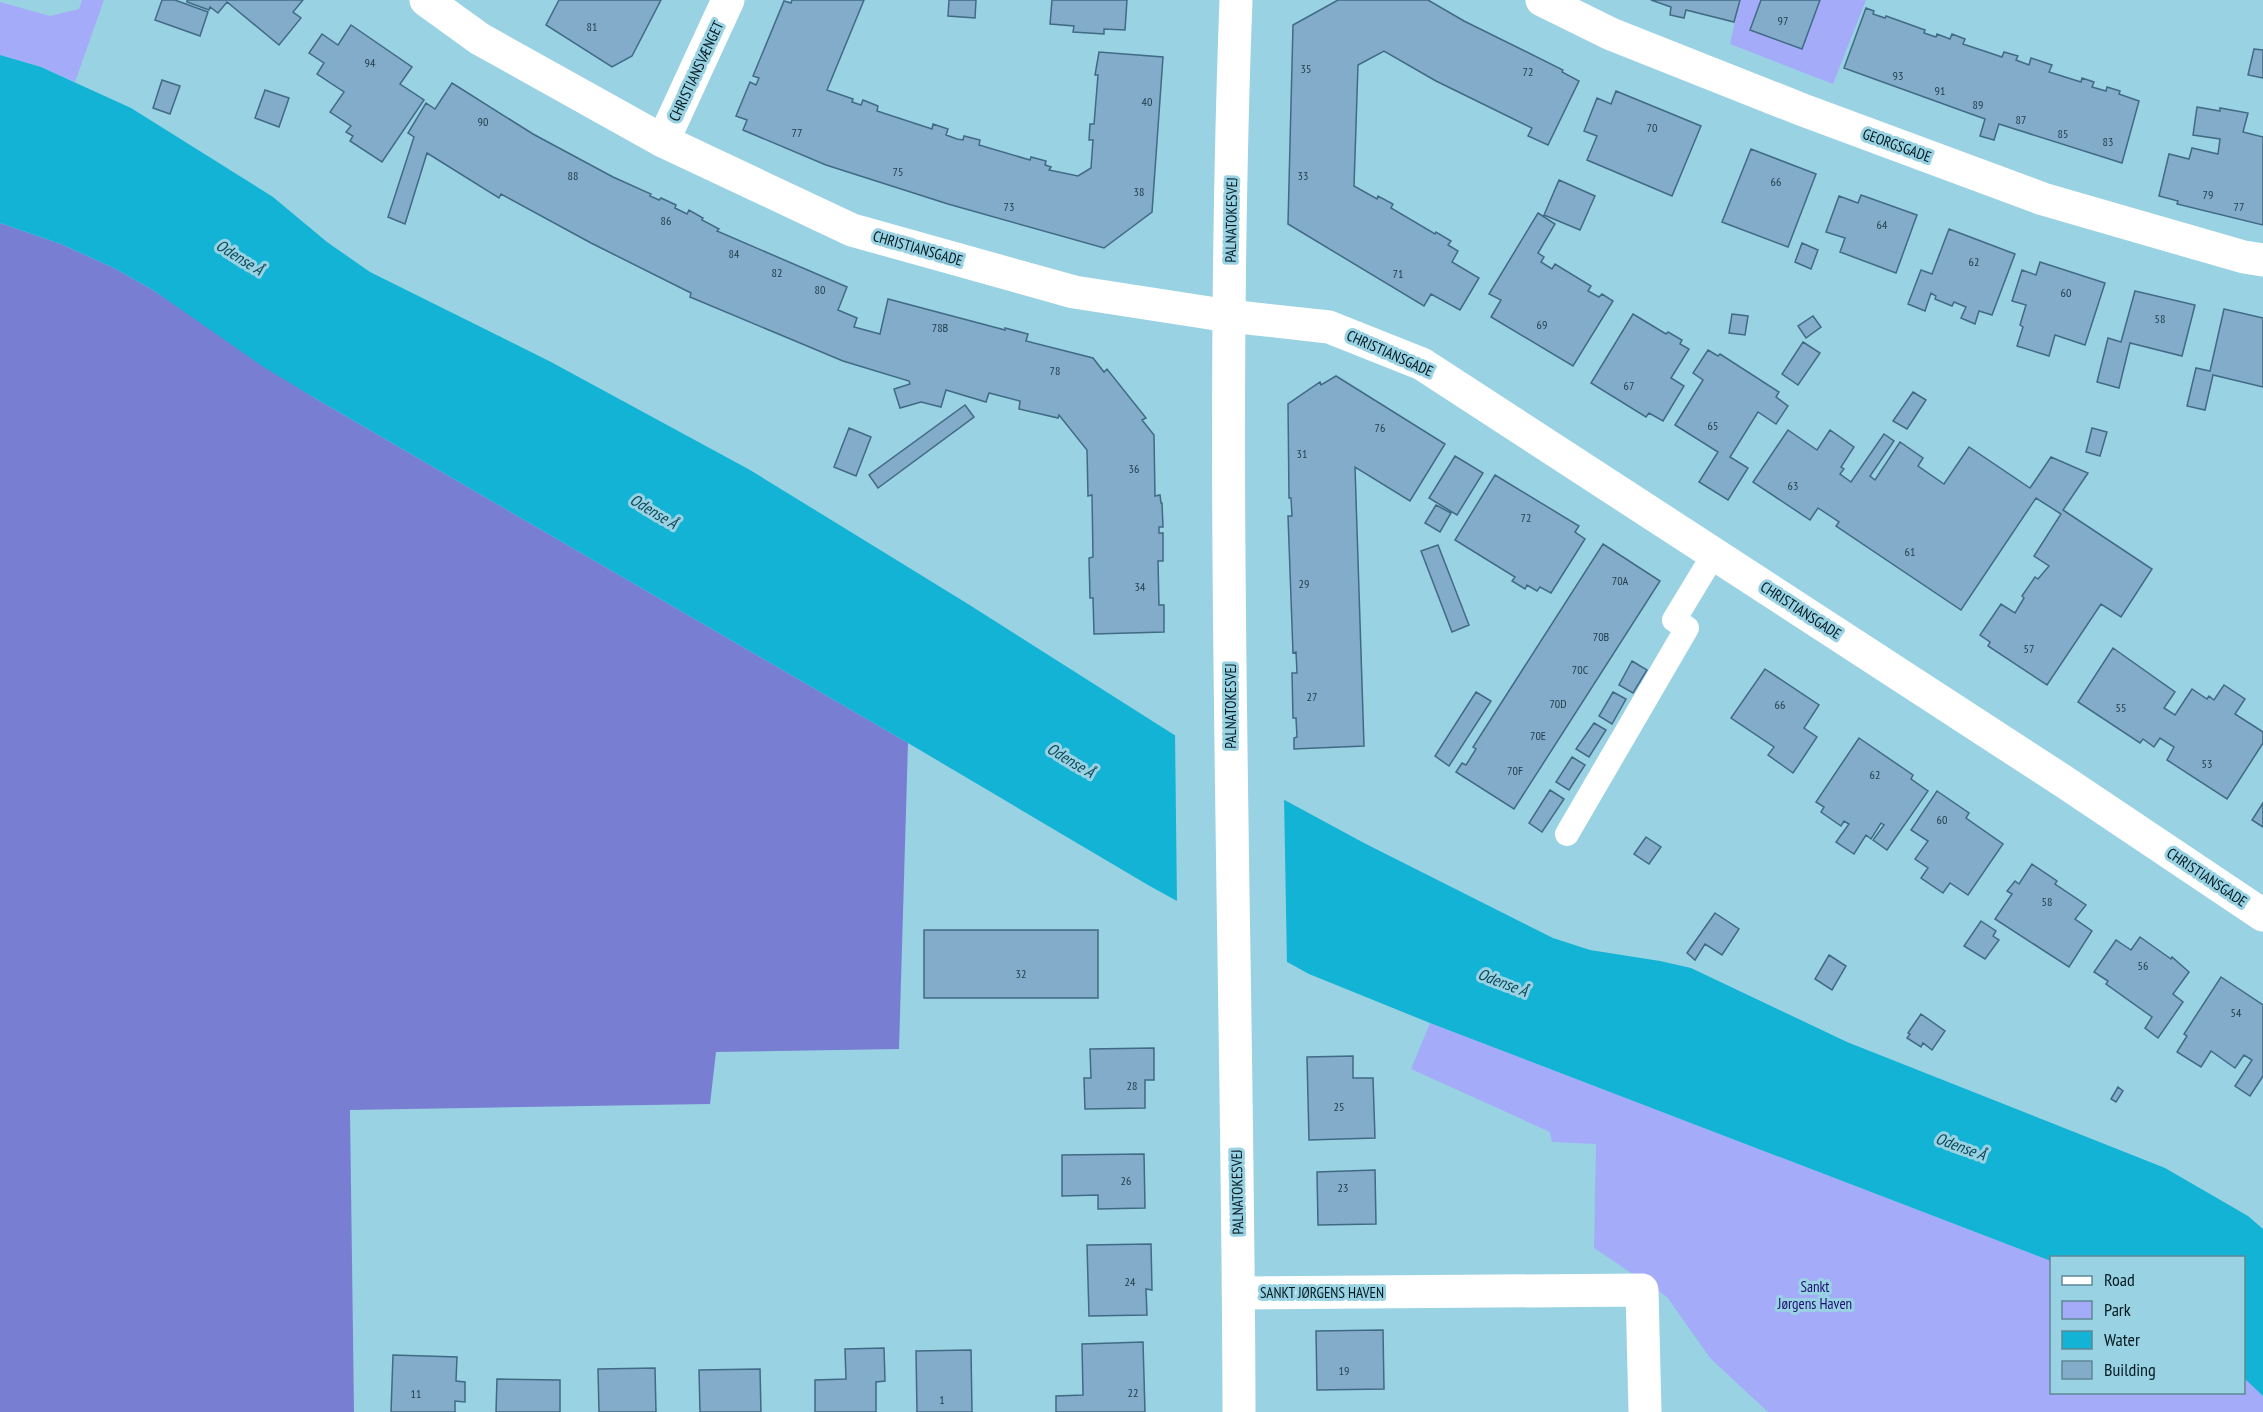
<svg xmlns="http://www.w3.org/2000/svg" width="2263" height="1412" viewBox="0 0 2263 1412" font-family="'PT Sans Narrow',sans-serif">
<rect width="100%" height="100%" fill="#99d2e3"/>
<!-- green -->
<path fill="#a4acf9" d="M82 0H104L75 82 41 67 0 55V2L50 16 79 9Z
M1740 0H1866L1833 84 1730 44Z
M1430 1023 2051 1261 2052 1392H2244V1378L2263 1396V1412H1768L1710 1358 1667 1297 1594 1248 1596 1144 1552 1142 1550 1132 1411 1069Z"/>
<!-- forest -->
<path fill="#787fd2" d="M0 223 61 244 114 268 153 290 313 397 908 743 899 1049 716 1052 710 1104 350 1110 354 1412H0Z"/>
<!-- water -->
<path fill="#12b3d5" d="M0 55 41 67 131 108 273 197 327 242 370 272 551 362 750 470 968 604 1198 750 1279 797 1364 843 1553 938 1590 950 1660 961 1691 968 1847 1042 2165 1168 2248 1216 2263 1229V1396L2244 1378V1258H2052L2051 1261 1430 1023 1309 974 1148 885 908 743 313 397 262 366 153 290 114 268 61 244 0 223Z"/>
<!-- pier -->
<path fill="#99d2e3" d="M1175 732 1284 796 1287 966 1177 905Z"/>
<!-- building -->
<path fill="#82acca" stroke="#416a85" stroke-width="1.5" d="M162 0H175L208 12 200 36 155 20Z
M187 0H303L293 12 301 18 279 45 227 2 218 13 210 7 209 10 187 2Z
M559 0H661L632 56 612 67 546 25Z
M792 0H864L827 90 853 99 852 102 861 105 863 100 878 106 877 111 932 129 933 124 948 129 946 135 957 139 963 140 964 136 980 140 979 145 1030 160 1031 157 1046 161 1045 165 1051 167 1049 170 1078 176 1091 168 1093 140H1089L1090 124H1094L1098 75H1095L1099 52 1163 57 1152 212 1104 248 948 204 826 165 743 130 747 120 736 116 750 82 756 85 759 78 753 76 784 1 791 3Z
M949 0H976L975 18 948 16Z
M1052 0H1127L1125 30 1104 29V34L1073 32 1074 26 1050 24Z
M1338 0H1428L1464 21 1563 70 1562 72 1579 81 1548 145 1528 136 1532 128 1436 81 1384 51 1358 65 1354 186 1377 199 1378 196 1393 204 1391 208 1435 234 1436 232 1451 241 1448 245 1458 251 1452 262 1479 278 1460 310 1431 294 1424 306 1288 224 1293 25Z
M1651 0H1740L1734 22 1686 10 1684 18 1670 15 1671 7Z
M1761 0H1820L1802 49 1750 30Z
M1866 8 1874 11 1873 14 1885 18 1886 16 1925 30 1924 33 1936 37 1937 34 1950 39 1952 34 1965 39 1963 44 2002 57 2004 52 2018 56 2016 60 2029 65 2031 58 2052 65 2049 72 2081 82 2082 78 2094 82 2092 87 2106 91 2107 87 2120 91 2119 94 2139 101 2122 163 1999 124 1994 140 1980 136 1985 119 1844 68Z
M351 25 412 67 400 84 424 100 382 162 350 141 353 136 346 132 351 126 330 112 344 92 317 74 324 63 309 53 322 34 338 45Z
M2254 49 2263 50V78L2248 75Z
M162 80 180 86 170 114 153 108Z
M452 83 533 134 613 177 651 194 650 196 659 200 661 198 676 205 675 208 687 214 689 210 703 218 702 220 719 229 717 231 847 287 838 310 857 318 854 327 880 334 888 299 1005 330V328L1028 334 1026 341 1093 358 1104 372 1107 369 1146 418 1142 420 1154 435 1155 496 1160 495 1161 503H1162L1163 527H1159V533H1163V561H1158L1159 605H1164V632L1094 634 1093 598H1090L1089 558 1093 557 1092 495 1088 496 1087 450 1059 415 1058 418 1019 409 1020 401 989 393 986 402 946 390 941 407 921 402 900 408 894 389 910 384 909 381 843 361 690 297 691 293 591 243 501 194 499 198 427 153 405 224 388 217 414 137 408 133 426 103 435 109Z
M265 90 289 98 279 127 255 118Z
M1616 91 1701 126 1672 196 1587 160 1597 136 1584 131 1597 98 1611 104Z
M2197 107 2220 111V108L2248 113 2243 132 2263 137V225L2177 204 2178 201 2159 196 2169 154 2189 159 2192 148 2218 154 2220 139 2193 135Z
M1751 149 1816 174 1788 247 1722 222Z
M1559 180 1595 196 1580 230 1544 215Z
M1861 195 1917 215 1896 273 1840 252 1845 238 1826 232 1839 196 1858 203Z
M1538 213 1555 224 1538 253 1544 257 1541 262 1552 269 1555 264 1591 286 1588 291 1599 297 1602 294 1613 301 1573 366 1491 317 1501 300 1489 294Z
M1949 229 2015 254 1992 315 1979 311 1975 324 1961 318 1966 307 1954 302 1952 306 1935 299 1936 296 1931 293 1925 311 1908 304 1921 270 1932 274Z
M1802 243 1818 250 1811 269 1795 262Z
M2040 262 2105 283 2085 345 2055 335 2049 356 2017 346 2023 327 2020 325 2026 305 2012 301 2022 270 2036 275Z
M2135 291 2195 305 2182 356 2130 343 2119 388 2097 382 2108 338 2121 342Z
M2224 309 2263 318V387L2213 375 2205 410 2187 406 2196 368 2210 371Z
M1633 314 1666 334 1668 332 1682 340 1680 344 1689 349 1671 378 1684 386 1663 421 1649 413 1646 417 1591 383Z
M1732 314 1748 316 1745 335 1729 333Z
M1813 316 1821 327 1806 338 1798 326Z
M1803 342 1820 353 1798 385 1782 374Z
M1708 350 1718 356 1720 354 1779 392 1776 397 1788 406 1776 424 1758 412 1730 457 1748 468 1728 500 1699 482 1718 452 1675 425 1703 380 1693 373Z
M1336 376 1445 444 1410 501 1355 467 1364 746 1294 749V738L1297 737 1296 718H1293L1292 673H1297L1296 652 1293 653 1288 516H1292L1291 498H1289L1288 404 1320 382 1321 385Z
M1913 392 1926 400 1907 429 1893 421Z
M965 405 974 417 878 488 869 475Z
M849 428 871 437 856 476 834 467Z
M2092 428 2107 432 2100 456 2086 452Z
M1788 430 1817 450 1830 430 1854 447 1841 467 1844 469 1840 474 1851 482 1884 434 1894 441 1870 476 1875 480 1900 442 1923 458 1918 466 1944 484 1969 447 2030 488 2051 457 2088 473 2063 510 2152 569 2121 617 2101 604 2047 685 1988 646 1990 642 1980 635 2001 604 2015 613 2024 598 2022 596 2035 577 2038 579 2049 566 2034 556 2061 514 2036 498 1961 610 1836 526 1839 522 1818 508 1810 520 1753 482Z
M1455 456 1483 473 1457 515 1429 498Z
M1495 475 1579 526 1575 532 1585 539 1551 593 1540 587 1537 591 1527 585 1525 589 1512 581 1515 577 1455 540Z
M1436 505 1451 513 1440 532 1425 523Z
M1603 544 1660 581 1514 809 1456 772 1462 763 1466 765 1476 749 1473 747Z
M1438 545 1469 625 1452 632 1421 551Z
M2113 648 2175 692 2164 708 2175 715 2192 689 2207 699 2209 696 2214 700 2224 685 2245 699 2235 714 2263 732V743L2227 799 2167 760 2174 747 2160 738 2154 747 2143 739 2140 743 2078 702Z
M1632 661 1647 670 1633 693 1619 685Z
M1765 669 1819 705 1804 728 1817 737 1793 773 1768 755 1774 747 1731 718Z
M1476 692 1491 701 1449 766 1435 756Z
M1613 692 1626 699 1612 724 1599 716Z
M1594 723 1606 730 1589 757 1576 749Z
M1859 738 1913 775 1911 779 1928 791 1887 850 1873 840 1884 825 1881 823 1871 839 1866 835 1854 854 1836 842 1849 824 1844 821 1841 826 1821 812 1824 807 1816 802Z
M1572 757 1585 765 1569 790 1556 782Z
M1550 790 1564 799 1542 832 1529 823Z
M1937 791 1969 813 1966 818 2003 844 1968 895 1950 883 1943 893 1921 878 1928 868 1915 859 1928 841 1911 830Z
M2263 803V827L2252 820Z
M1646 837 1661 847 1649 864 1634 854Z
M2032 864 2057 881 2055 884 2086 905 2075 919 2092 931 2069 967 1995 919 2012 894 2007 891 2015 881 2019 884Z
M1715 913 1739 929 1722 955 1705 944 1695 960 1687 953Z
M1981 921 1996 931 1993 936 1999 940 1985 959 1964 946Z
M924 930H1098V998H924Z
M2140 937 2171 959 2172 957 2189 972 2173 994 2183 1002 2158 1038 2145 1028 2152 1017 2106 984 2108 981 2094 972 2116 940 2131 950Z
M1829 955 1846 966 1832 990 1815 979Z
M2221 977 2263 1005V1076L2250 1096 2235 1086 2252 1060 2244 1055 2235 1068 2211 1051 2201 1067 2177 1052 2187 1036 2184 1034Z
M1921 1014 1945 1031 1932 1050 1923 1043 1921 1047 1907 1038 1910 1034 1908 1033Z
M1154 1048V1080H1145V1108L1085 1109 1084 1078H1091L1090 1049Z
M1353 1056V1078H1373L1375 1138 1309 1140 1307 1057Z
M2118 1087 2123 1091 2116 1102 2111 1099Z
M1144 1154 1145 1208 1098 1209V1195L1062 1196V1155Z
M1375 1170 1376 1224 1318 1225 1317 1172Z
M1151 1244 1152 1290 1146 1289 1147 1315 1089 1316 1087 1245Z
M1383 1330 1384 1389 1317 1390 1316 1331Z
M1143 1342 1145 1412H1056V1396L1083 1395 1082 1344Z
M884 1348 885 1381 876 1382V1412H815V1380L846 1379 845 1349Z
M971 1350 972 1412H917L916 1351Z
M393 1355 457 1357 456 1381 465 1382V1402L455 1401V1412H391Z
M655 1368 656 1412H599L598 1369Z
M760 1369 761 1412H700L699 1370Z
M497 1379 560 1380V1412H496Z"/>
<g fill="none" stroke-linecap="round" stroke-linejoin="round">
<!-- service -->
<path stroke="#fff" stroke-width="24" d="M1567 834 1687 628 1674 620 1714 554"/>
<!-- minor -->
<path stroke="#fff" stroke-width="33" d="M426 0 480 39 663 141 852 230 1074 292 1229 316 1329 327 1422 364 2063 781 2263 915
M1542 0 1611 34 1803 110 2043 199 2244 257 2263 260
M663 141 728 0
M1239 1293 1642 1290 1645 1412"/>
<!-- secondary -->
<path stroke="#fff" stroke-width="33" d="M1236 0C1218 471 1238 941 1239 1412"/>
</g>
<g text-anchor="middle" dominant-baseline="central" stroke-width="6" stroke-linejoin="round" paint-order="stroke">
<!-- number labels -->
<g font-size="12" fill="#233e4a">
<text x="1783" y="20">97</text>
<text x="592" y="26">81</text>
<text x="370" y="62">94</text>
<text x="1306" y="68">35</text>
<text x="1528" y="71">72</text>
<text x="1898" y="75">93</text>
<text x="1940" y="90">91</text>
<text x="1147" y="101">40</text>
<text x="1978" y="104">89</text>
<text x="2021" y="119">87</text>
<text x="483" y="121">90</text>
<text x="1652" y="127">70</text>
<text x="797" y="132">77</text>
<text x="2063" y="133">85</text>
<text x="2108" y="141">83</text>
<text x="898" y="171">75</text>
<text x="573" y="175">88</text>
<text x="1303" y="175">33</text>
<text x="1776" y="181">66</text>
<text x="1139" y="191">38</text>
<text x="2208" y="194">79</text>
<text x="1009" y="206">73</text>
<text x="2239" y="206">77</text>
<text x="666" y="220">86</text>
<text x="1882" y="224">64</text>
<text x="734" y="253">84</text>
<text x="1974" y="261">62</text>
<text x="777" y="272">82</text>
<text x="1398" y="273">71</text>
<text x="820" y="289">80</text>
<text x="2066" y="292">60</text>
<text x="2160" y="318">58</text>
<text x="1542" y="324">69</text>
<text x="940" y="327">78B</text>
<text x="1055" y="370">78</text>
<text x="1629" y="385">67</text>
<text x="1713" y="425">65</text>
<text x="1380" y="427">76</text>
<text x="1302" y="453">31</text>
<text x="1134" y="468">36</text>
<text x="1793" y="485">63</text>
<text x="1526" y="517">72</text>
<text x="1910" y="551">61</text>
<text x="1620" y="580">70A</text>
<text x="1304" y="583">29</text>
<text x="1140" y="586">34</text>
<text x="1601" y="636">70B</text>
<text x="2029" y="648">57</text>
<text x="1580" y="669">70C</text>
<text x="1312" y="696">27</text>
<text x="1558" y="703">70D</text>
<text x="1780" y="704">66</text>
<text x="2121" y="707">55</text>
<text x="1538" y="735">70E</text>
<text x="2207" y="763">53</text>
<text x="1515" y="770">70F</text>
<text x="1875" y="774">62</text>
<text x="1942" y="819">60</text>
<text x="2047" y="901">58</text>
<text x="2143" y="965">56</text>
<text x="1021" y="973">32</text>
<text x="2236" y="1012">54</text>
<text x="1132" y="1085">28</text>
<text x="1339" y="1106">25</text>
<text x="1126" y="1180">26</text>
<text x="1343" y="1187">23</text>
<text x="1130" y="1281">24</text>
<text x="1344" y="1370">19</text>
<text x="1133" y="1392">22</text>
<text x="416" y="1393">11</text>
<text x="942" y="1399">1</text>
</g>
<!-- street labels -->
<g font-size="15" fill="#031920" stroke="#99d2e3">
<text transform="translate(696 71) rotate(-65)">CHRISTIANSVÆNGET</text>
<text transform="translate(1897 145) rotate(20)">GEORGSGADE</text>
<text transform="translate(1231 220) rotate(-89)">PALNATOKESVEJ</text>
<text transform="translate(918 248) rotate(16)">CHRISTIANSGADE</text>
<text transform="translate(1390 353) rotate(24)">CHRISTIANSGADE</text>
<text transform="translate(1801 610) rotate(33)">CHRISTIANSGADE</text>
<text transform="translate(1230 706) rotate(-90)">PALNATOKESVEJ</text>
<text transform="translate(2207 877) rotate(34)">CHRISTIANSGADE</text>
<text transform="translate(1237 1192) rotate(-91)">PALNATOKESVEJ</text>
<text x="1322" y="1292">SANKT JØRGENS HAVEN</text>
</g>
<!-- park labels -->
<g font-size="15" fill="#210d73" stroke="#99d2e3">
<text x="1815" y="1286">Sankt<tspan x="1815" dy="17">Jørgens Haven</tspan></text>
</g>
<!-- water labels -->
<g font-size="16" font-style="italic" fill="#0b4756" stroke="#99d2e3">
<text transform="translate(240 257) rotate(32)">Odense Å</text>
<text transform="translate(654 511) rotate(31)">Odense Å</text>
<text transform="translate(1071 760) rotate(31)">Odense Å</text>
<text transform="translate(1503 982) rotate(21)">Odense Å</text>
<text transform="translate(1961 1146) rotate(20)">Odense Å</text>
</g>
</g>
<!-- legend -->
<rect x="2050" y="1256" width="195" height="138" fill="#99d2e3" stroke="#5d8895" stroke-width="1.5"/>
<rect x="2062" y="1276" width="30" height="9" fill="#ffffff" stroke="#5d8895" stroke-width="1.5"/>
<text x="2104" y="1286" font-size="18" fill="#031920">Road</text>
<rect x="2062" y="1301" width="30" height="18" fill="#a4acf9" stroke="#5d8895" stroke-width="1.5"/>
<text x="2104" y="1316" font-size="18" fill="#031920">Park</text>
<rect x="2062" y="1331" width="30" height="18" fill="#12b3d5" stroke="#5d8895" stroke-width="1.5"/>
<text x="2104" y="1346" font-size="18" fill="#031920">Water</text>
<rect x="2062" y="1361" width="30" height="18" fill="#82acca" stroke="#5d8895" stroke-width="1.5"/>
<text x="2104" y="1376" font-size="18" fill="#031920">Building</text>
</svg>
